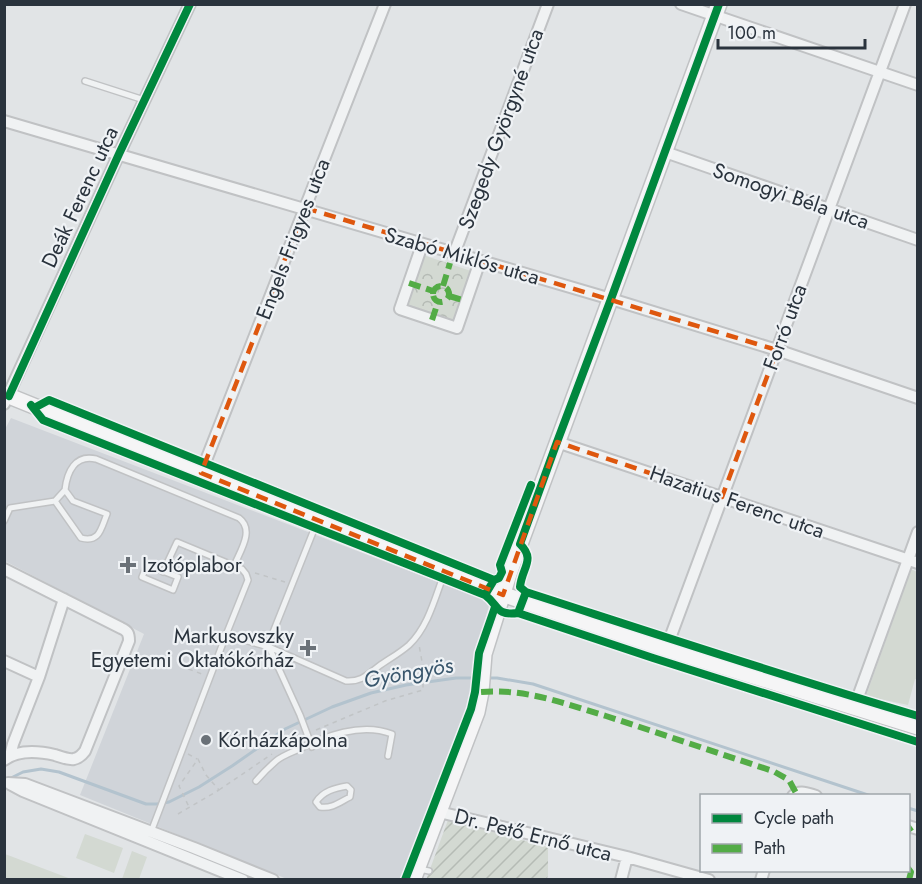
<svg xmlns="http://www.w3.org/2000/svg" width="922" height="884" viewBox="0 0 922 884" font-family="Jost,sans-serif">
<defs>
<pattern id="park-crowns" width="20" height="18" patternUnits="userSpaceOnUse" patternTransform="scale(1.5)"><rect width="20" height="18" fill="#d3d9d2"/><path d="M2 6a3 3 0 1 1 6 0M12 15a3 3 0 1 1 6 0" fill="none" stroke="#b5bbb5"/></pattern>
<pattern id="garden-furrows" width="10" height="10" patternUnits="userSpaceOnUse" patternTransform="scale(1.5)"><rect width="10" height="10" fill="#d3d9d2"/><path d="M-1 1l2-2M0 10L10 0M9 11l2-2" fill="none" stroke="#b5bbb5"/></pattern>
</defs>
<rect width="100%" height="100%" fill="#e1e4e6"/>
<!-- built -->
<path fill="#d0d4d9" d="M11 418 490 602 473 663 472 702 405 879H287L80 795 144 634 5 561 4 431Z"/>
<!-- grass -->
<path fill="#d3d9d2" d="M911 569 917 572 918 680 915 679 908 705 866 696Z
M85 834 123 848 114 873 76 858Z
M132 851 147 857 139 879H122Z
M5 854 71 879H5Z"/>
<!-- park -->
<path fill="url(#park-crowns)" d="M420 254 474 272 456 326 402 309Z"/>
<!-- garden -->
<path fill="url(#garden-furrows)" d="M448 820 548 847V875L547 879 426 880Z"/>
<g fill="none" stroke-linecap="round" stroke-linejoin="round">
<!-- stream -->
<path stroke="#b3c3ce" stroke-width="3" d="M486 678H497L533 684 871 796
M9 779 23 772 41 769 59 772 146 804H157L169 802 199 787 232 766 285 729 332 707 371 693 406 685 456 678H477
M908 808 918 811"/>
<!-- lane casing -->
<g stroke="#c0c2c4" stroke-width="8">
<path id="lane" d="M85 81 144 100
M55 501 81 538C100 543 101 528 107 514L73 501 65 490C67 472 75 454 96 459L239 518C255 530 240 551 234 566
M4 521 10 508 55 501 65 490
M147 565 178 577 173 590 142 577Z
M163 572 177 542 242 569 246 574 248 580 226 635
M312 747 300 715 269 647 270 640 317 522
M256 781C262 774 269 767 276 761 282 756 290 753 297 750 326 736 361 722 392 734L388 756
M347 786 351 790 350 797C340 802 332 809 320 807L316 802C323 791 335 788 347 786Z
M151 832 226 635 269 647 346 681C361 682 367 675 379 666 389 659 400 653 409 645 428 627 435 598 444 574
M419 869 429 871"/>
</g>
<!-- street casing -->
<g stroke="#c0c2c4" stroke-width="14">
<path id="street" d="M681 4 918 85
M4 121 611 299 777 350 918 398
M665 152 918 240
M422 245 400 309 457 328 480 261
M454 254 548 4
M4 404 119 154 190 4
M557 442 918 563
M201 473 385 4
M4 569 121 628C128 631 129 634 129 641L85 751C82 755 79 758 74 759 68 760 61 757 55 755 38 751 19 749 4 760
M666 649 905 4
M4 661 39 677
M854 708 918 532
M10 756 13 744 39 677 64 599
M8 783 25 784 194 848 273 880
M10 784 23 791 243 880
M793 796C799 790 808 793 816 796
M439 812 627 857 709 880
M908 826 918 829
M621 880 627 857
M761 880 764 870"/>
</g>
<!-- secondary casing -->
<g stroke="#c0c2c4" stroke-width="18">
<path id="secondary" d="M4 394 487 589 666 649 918 727
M413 880 477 712 481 692 484 654 509 574 719 4"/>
</g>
<!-- path -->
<path stroke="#c1c4c6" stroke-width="1.5" stroke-dasharray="4.5 4.5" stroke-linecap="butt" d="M255 573 285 582
M180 666 202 674
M316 730 385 701 423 690V667L419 645
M286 745 300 737
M188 754 197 759
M219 790 272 754
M178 814 219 790 206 775 198 759 179 786 189 807"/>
<!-- lane -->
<use href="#lane" stroke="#f0f2f3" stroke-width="5"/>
<!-- street -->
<use href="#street" stroke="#f0f2f3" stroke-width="10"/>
<!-- secondary -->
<use href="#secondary" stroke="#f5f5f6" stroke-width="15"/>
<!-- quiet -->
<path stroke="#53ac46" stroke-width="6" stroke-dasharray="12 6" stroke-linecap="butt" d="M409 283 433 291
M443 286 450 263
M433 294a8 8 0 1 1 16 0a8 8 0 1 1-16 0Z
M449 296 466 301
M432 320 438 302
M481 692C524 688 566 704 606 716 662 734 717 753 773 771L789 780 796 793
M908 830 912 827
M908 868 911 872 909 880"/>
<!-- cycleway casing -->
<g stroke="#eff2f5" stroke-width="11">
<path id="cycleway" d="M719 4 611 299 557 442 520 544C536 560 522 567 520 587L526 592C656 634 786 677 918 716
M9 396 119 154 190 4
M31 405 43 420 485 595C499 605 495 616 518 613L526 592
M36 407 49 400 494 580
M485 595 494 580 499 578 502 572 500 565 531 485
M518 613 653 658 918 742
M405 880 471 709 475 692 479 653 495 607"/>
</g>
<!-- cycleway -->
<use href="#cycleway" stroke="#00873e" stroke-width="8"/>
</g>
<!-- marked area -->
<path fill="none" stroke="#de570e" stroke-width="4.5" stroke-dasharray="12 8" stroke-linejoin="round" d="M305 208 777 350 722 497 557 442 503 595 201 473Z"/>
<!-- markers -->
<g fill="#6a7178" stroke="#eff2f5" stroke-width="2">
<path d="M125 556h6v6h6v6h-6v6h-6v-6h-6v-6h6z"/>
<path d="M305 639h6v6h6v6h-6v6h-6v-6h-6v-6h6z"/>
<circle cx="206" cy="740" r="6"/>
</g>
<g text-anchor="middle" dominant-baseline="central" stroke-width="4.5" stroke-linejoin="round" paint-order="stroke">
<!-- street labels -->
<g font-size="21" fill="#2a333d" stroke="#eff2f5">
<text transform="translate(501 129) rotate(-70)">Szegedy Györgyné utca</text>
<text transform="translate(791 196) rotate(19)">Somogyi Béla utca</text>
<text transform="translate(80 197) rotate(-65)">Deák Ferenc utca</text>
<text transform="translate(293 239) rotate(-69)">Engels Frigyes utca</text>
<text transform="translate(462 256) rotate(16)">Szabó Miklós utca</text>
<text transform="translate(785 327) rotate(-70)">Forró utca</text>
<text transform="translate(737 502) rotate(19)">Hazatius Ferenc utca</text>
<text transform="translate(533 835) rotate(14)">Dr. Pető Ernő utca</text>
</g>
<!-- poi labels -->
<g font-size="21" fill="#2a333d" stroke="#eff2f5" text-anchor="start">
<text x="142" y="565">Izotóplabor</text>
<text x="294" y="636" text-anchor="end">Markusovszky<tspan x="294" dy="24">Egyetemi Oktatókórház</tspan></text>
<text x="218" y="740">Kórházkápolna</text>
</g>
<!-- water labels -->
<g font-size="22" font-style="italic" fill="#39566c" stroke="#eff2f5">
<text transform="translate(408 672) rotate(-10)">Gyöngyös</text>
</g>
</g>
<!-- border -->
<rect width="922" height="884" fill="none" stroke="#2a333d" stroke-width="12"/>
<!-- legend -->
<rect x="700" y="794" width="210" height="78" fill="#eff2f5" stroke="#a0a6ab" stroke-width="1.5"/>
<rect x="712" y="814" width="30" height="9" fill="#00873e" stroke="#a0a6ab" stroke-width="1.5"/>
<text x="754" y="824" font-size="18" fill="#2a333d">Cycle path</text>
<rect x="712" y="844" width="30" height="9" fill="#53ac46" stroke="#a0a6ab" stroke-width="1.5"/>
<text x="754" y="854" font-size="18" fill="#2a333d">Path</text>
<!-- scale -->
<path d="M718 39v9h147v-9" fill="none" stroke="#2a333d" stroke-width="3"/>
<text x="727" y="39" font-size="18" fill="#2a333d" stroke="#eff2f5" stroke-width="4.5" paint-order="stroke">100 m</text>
</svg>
